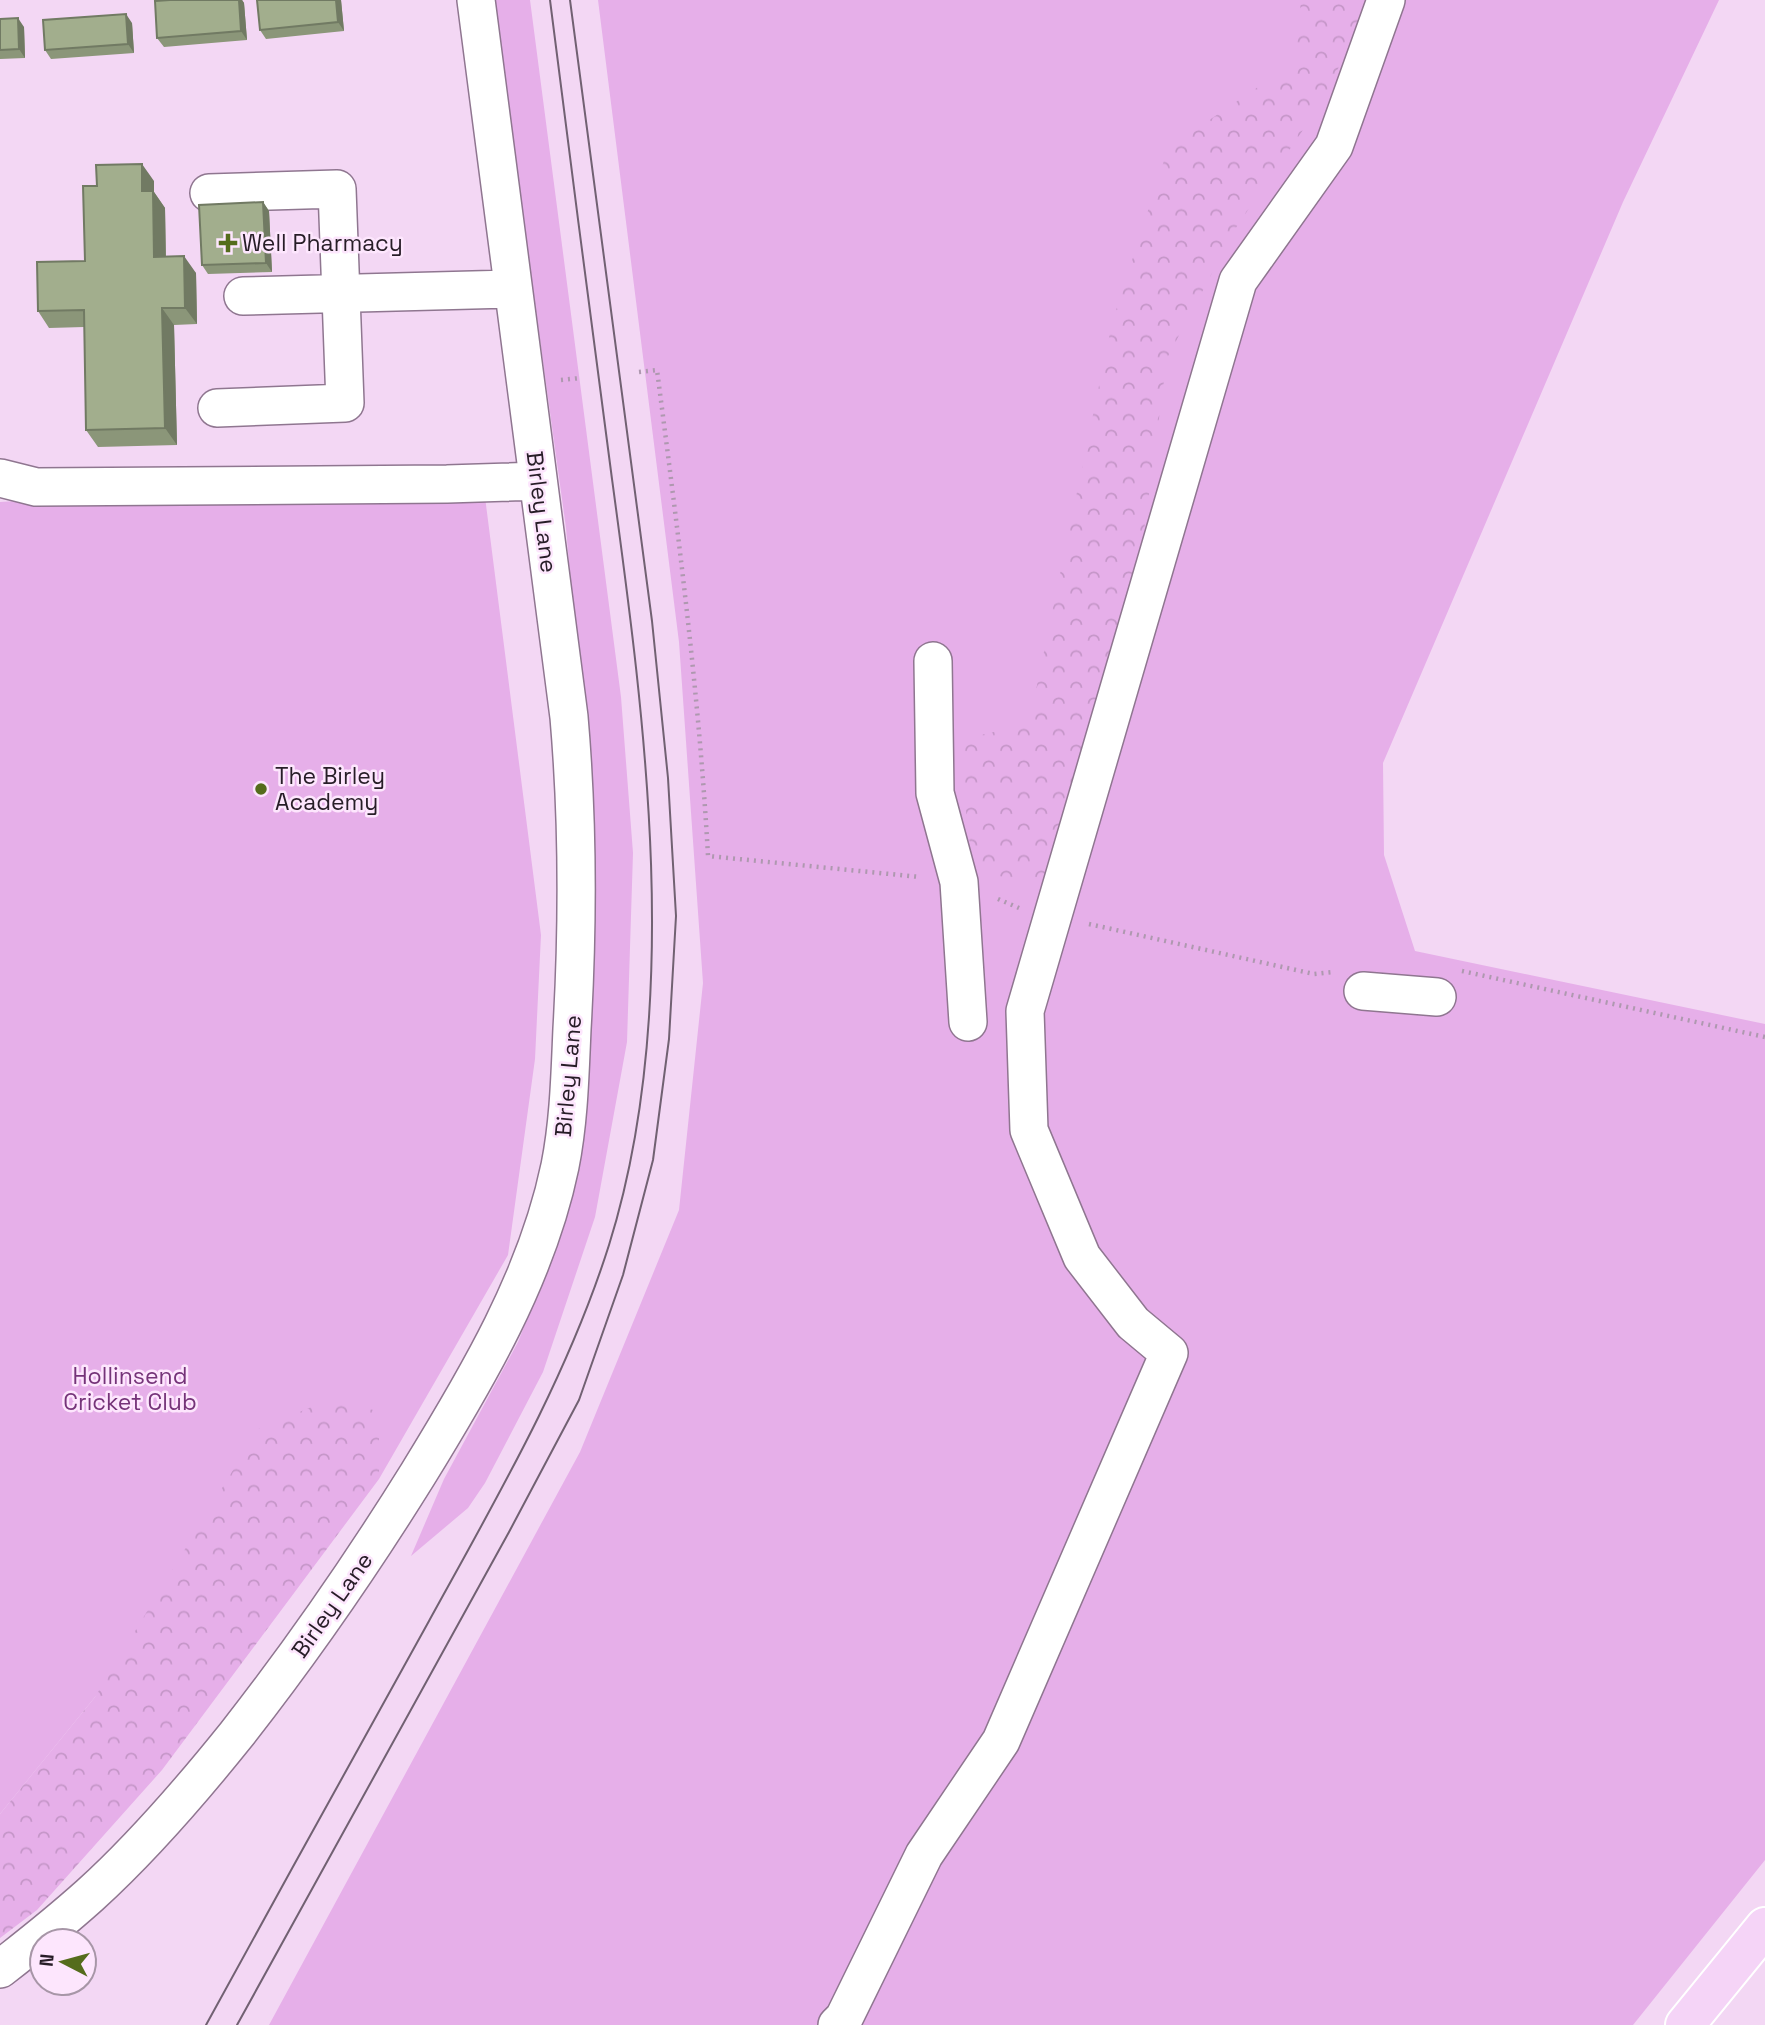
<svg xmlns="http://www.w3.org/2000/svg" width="1765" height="2025" viewBox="0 0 1765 2025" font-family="'Space Grotesk',sans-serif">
<defs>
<pattern id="forest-crowns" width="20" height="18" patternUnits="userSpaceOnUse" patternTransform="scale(1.75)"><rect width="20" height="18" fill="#e6afe9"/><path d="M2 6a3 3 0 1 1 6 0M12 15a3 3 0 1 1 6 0" fill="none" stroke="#c596c8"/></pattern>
</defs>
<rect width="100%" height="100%" fill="#f3d7f4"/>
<!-- green -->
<path fill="#e6afe9" d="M493 0H530L621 697 633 853 627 1042 595 1217 543 1372 485 1483 468 1508 411 1556 444 1479 518 1342 557 1243 594 861 566 528Z
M598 0H1719L1623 202 1383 763 1384 855 1415 951 1765 1024V1860L1633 2025H269L580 1452 679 1210 703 983 679 642Z
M485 497 541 935 535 1059 508 1255 379 1479 378 1411 95 1697 0 1814V502L33 500Z"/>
<!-- forest -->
<path fill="url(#forest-crowns)" d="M1301 0H1367L1327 95 1237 226 1167 358 1142 546 1050 884 973 872 958 740 1029 724 1112 323 1168 148 1295 62Z
M326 1401 379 1411V1479L162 1770 37 1910 0 1938V1814L95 1697 258 1429Z"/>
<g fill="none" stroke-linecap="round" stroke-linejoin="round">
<!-- minor casing -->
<g stroke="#8f7690" stroke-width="40">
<path id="minor" d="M209 193 337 189 345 403 217 408
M243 296 513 289
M0 478 36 487 447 484 538 481
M933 661 935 793 959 882 968 1022
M1363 991 1437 997
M0 1969C31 1945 61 1921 90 1895 143 1847 191 1791 236 1735 302 1651 362 1564 418 1474 477 1378 537 1277 560 1166 569 1121 570 1074 572 1029 578 925 578 821 569 717L476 0
M837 2025 844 2018 924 1855 1001 1741 1169 1353 1133 1323 1082 1257 1029 1130 1025 1011 1238 281 1334 146 1386 0"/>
</g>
<!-- major casing -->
<g stroke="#fff" stroke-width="42">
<path id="major" d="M1685 2025 1765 1927"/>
</g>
<!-- path -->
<path stroke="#ae98af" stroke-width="4.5" stroke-dasharray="2 5" stroke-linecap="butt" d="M639 372 657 370C678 532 699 693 708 856L920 877
M561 380 581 378
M998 899 1019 908
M1089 924 1314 974 1333 972
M1462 971 1765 1037"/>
<!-- minor -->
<use href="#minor" stroke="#fff" stroke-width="37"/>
<!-- major -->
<use href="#major" stroke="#f5d4f7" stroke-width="38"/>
<!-- tram -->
<path stroke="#716172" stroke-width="2" d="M206 2025C280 1890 354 1756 429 1621 496 1499 567 1378 609 1245 684 1006 645 722 612 479 591 319 570 160 550 0
M237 2025 509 1532 579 1400 623 1275 653 1160 669 1039 676 916 668 778 652 621 570 0"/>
</g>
<!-- wall -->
<path fill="#8b9679" d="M170 0H242L244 3 247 40 164 47 157 38Z
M257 0H341L344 31 266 39 260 30Z
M0 19 24 27 25 58 0 59Z
M132 23 134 53 51 59 45 50Z
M154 181V192L165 208 166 257 196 273 197 324 174 325 177 445 98 447 86 430 84 327 49 328 38 311 85 261Z
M263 202 269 211 272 272 208 274 202 265Z"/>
<!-- shaded-wall -->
<path fill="#717a63" d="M239 0H242L244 3 247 40 241 31Z
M336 0H341L344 31 338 22Z
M126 14 132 23 134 53 128 44Z
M18 18 24 27 25 58 19 49Z
M142 164 154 181V192L165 208 166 274 154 257 142 191Z
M263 202 269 211 272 272 266 263Z
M184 256 196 273 197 324 185 308Z
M162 308 174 325 177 445 165 428Z"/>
<!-- building -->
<path fill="#a2ae8d" stroke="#717a63" stroke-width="2" d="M170 0H239L241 31 157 38 155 1Z
M257 0H336L338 22 260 30Z
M126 14 128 44 45 50 43 20Z
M18 18 19 49 0 50V19Z
M142 164V191H153L154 257 184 256 185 308H162L165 428 86 430 84 310 38 311 37 262 85 261 83 186H97L96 165Z
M263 202 266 263 202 265 199 205Z"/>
<!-- markers -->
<g fill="#556c1c" stroke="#fde6fd" stroke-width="2.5">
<path d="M224.5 232.5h7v7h7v7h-7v7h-7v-7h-7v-7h7z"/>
<circle cx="261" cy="789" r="7"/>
</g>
<g text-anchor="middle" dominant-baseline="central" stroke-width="5" stroke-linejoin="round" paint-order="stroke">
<!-- poi labels -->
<g font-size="23" fill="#271d27" stroke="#fde6fd" text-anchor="start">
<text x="242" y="243">Well Pharmacy</text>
<text x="275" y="776">The Birley<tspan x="275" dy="26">Academy</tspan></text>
</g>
<!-- street labels -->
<g font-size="23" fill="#271d27" stroke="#fde6fd">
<text transform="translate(542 512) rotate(83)">Birley Lane</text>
<text transform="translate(568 1076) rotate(-85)">Birley Lane</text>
<text transform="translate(332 1605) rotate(-55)">Birley Lane</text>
</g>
<!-- park labels -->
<g font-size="23" fill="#753379" stroke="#fde6fd">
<text x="130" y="1376">Hollinsend<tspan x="130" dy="26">Cricket Club</tspan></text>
</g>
</g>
<!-- north arrow -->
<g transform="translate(63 1962) rotate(276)"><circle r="33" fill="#fde6fd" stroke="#a796a7" stroke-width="2"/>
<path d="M0-5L12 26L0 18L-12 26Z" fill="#556c1c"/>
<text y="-10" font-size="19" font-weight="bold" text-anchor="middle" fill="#271d27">N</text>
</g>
</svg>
